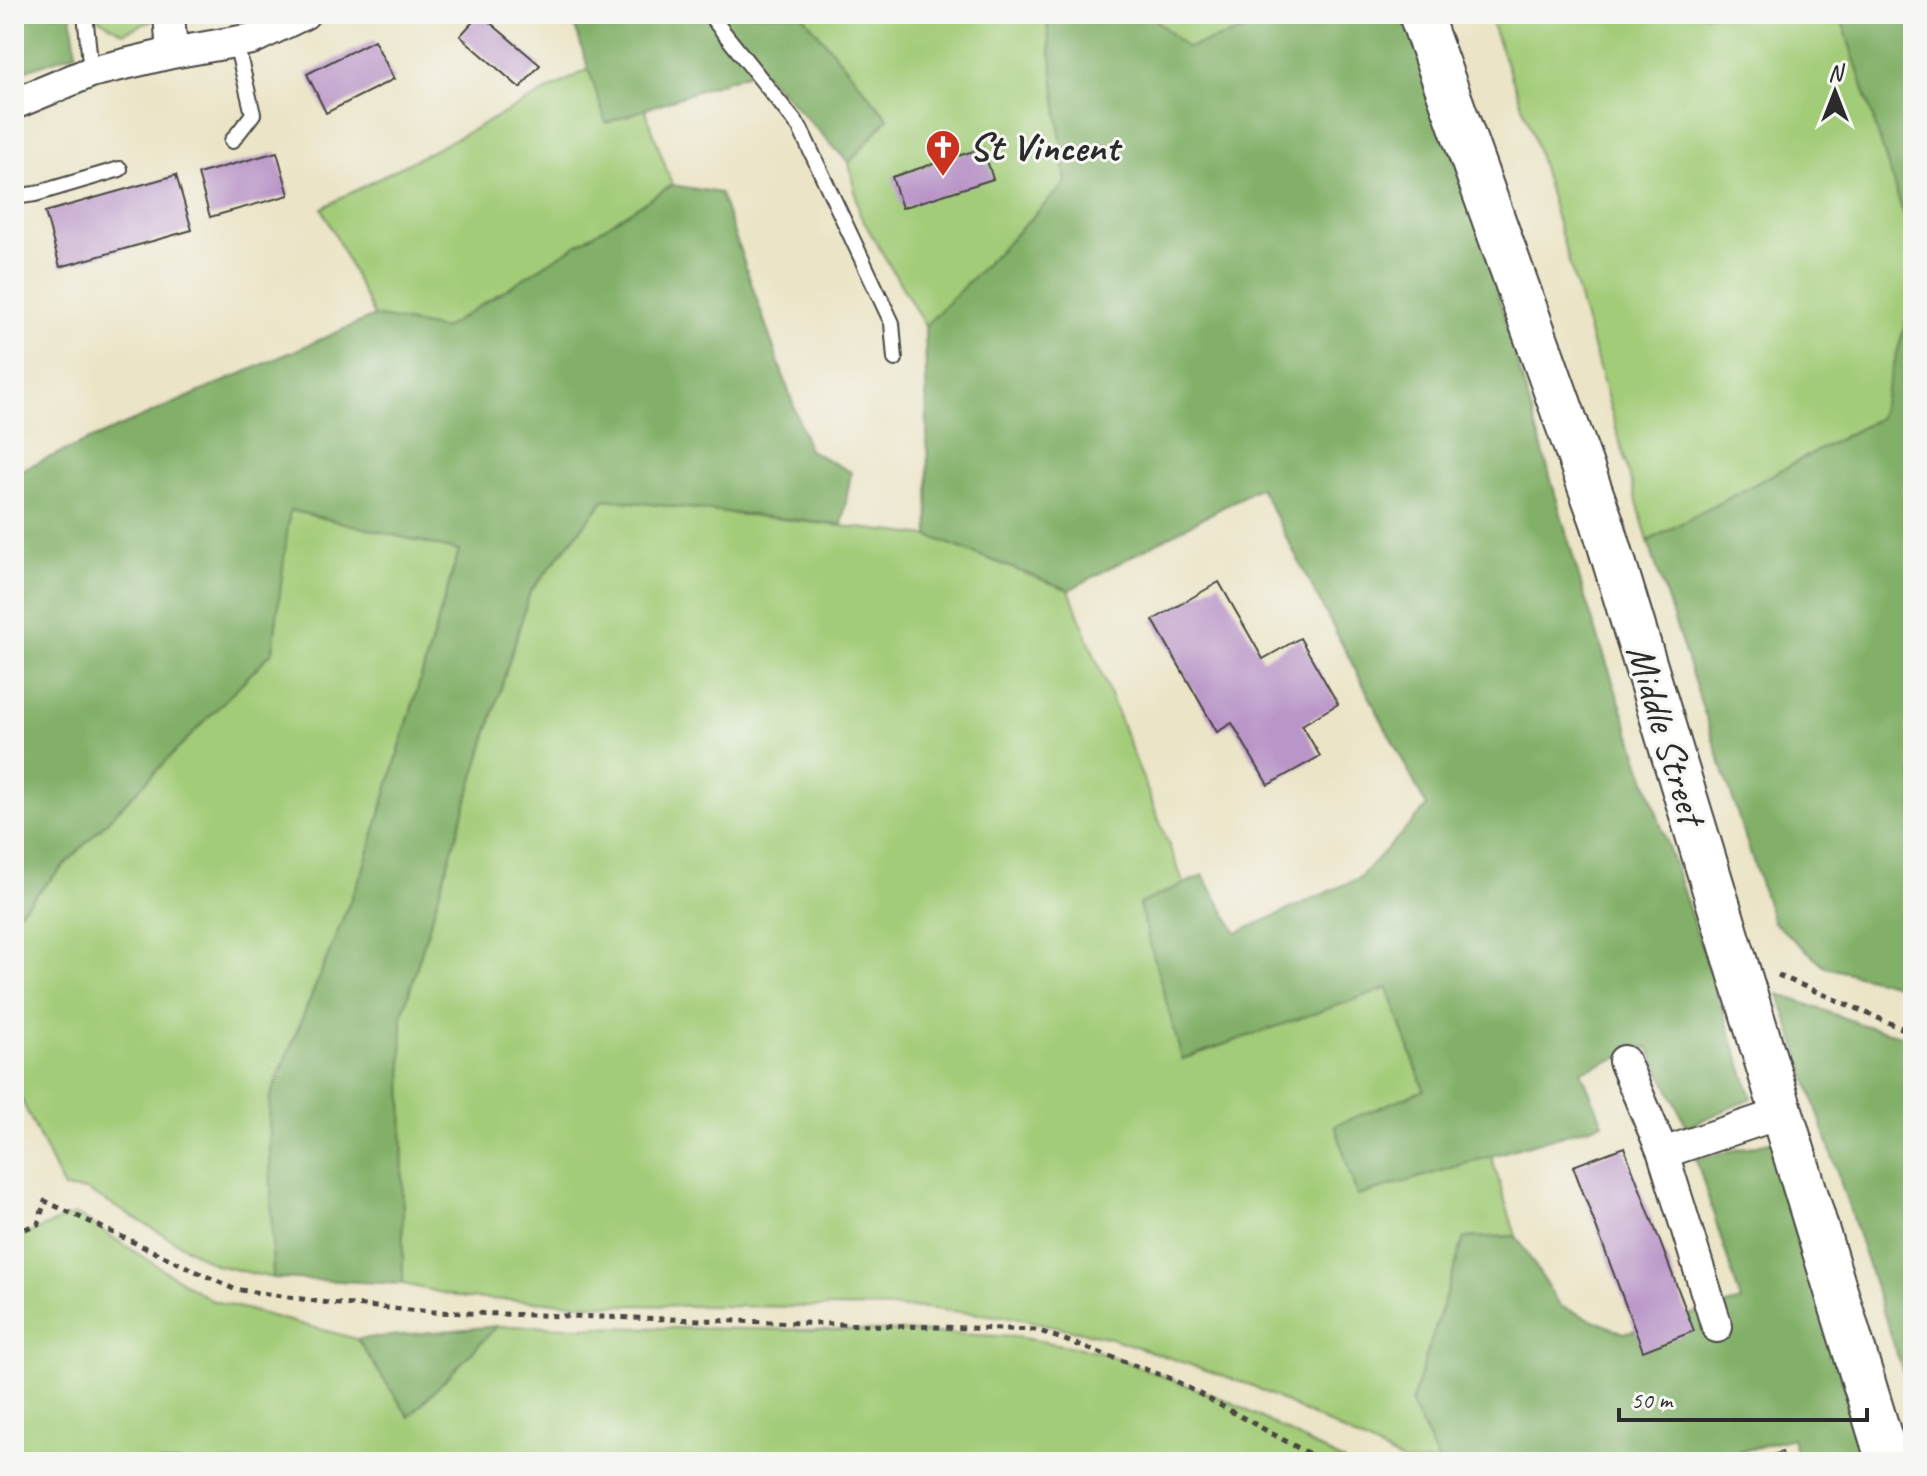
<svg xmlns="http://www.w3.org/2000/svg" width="1927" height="1476" viewBox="0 0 1927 1476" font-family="Caveat,sans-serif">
<rect width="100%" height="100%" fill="#f6f6f2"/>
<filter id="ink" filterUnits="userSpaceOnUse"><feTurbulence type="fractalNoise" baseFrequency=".0125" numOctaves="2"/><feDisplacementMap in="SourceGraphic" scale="16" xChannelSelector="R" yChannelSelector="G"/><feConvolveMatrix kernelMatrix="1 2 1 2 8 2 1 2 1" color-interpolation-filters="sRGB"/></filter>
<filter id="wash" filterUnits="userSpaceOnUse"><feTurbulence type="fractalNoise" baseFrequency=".006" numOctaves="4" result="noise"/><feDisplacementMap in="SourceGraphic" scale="32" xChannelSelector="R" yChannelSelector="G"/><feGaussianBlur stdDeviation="1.8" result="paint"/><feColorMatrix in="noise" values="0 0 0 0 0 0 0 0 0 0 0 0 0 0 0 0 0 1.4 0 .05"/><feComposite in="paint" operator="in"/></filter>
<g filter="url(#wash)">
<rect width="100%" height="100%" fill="#ebe4c6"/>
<!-- green -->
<path fill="#a3cc78" stroke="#677c52" stroke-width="2" d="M91 14H158L159 18 123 33Z
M802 14H1046L1066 183 925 326 860 215 849 163 888 118Z
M1149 14H1297L1187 48Z
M1488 14H1840L1913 245V296L1879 418 1648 541 1533 135Z
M589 69 607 123 645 109 672 185 443 329 374 316 322 208Z
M605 499 929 536 1069 590 1184 884 1139 905 1183 1059 1388 988 1424 1090 1336 1125 1358 1196 1491 1156 1516 1236 1464 1238 1411 1404 1439 1462H1404L1253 1386 1111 1338 1016 1318 924 1308 613 1305 465 1298 403 1284 402 1016 530 592Z
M289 510 459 550 364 867 269 1100 273 1278 216 1265 86 1190 64 1189 14 1084V917L273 651Z
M76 1214 211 1300 357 1339 409 1417 497 1326 897 1331 1016 1337 1097 1351 1231 1402 1345 1462H14V1239Z"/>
<!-- forest -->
<path fill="#82b068" stroke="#566e4a" stroke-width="2" d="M14 14H71L76 53 14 74Z
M571 14H802L888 118 849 163 760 69 606 123Z
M1046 14H1149L1187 48 1297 14H1411L1442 100 1585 598 1752 1098 1687 1127 1648 1047 1581 1071 1603 1123 1357 1196 1335 1125 1424 1090 1388 988 1182 1059 1139 904 1203 875 1237 933 1359 878 1427 807 1260 487 1069 590 929 536 925 326 1066 183Z
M1840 14H1913V245Z
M672 185 720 193 809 450 851 472 842 525 605 499 530 592 402 1016 403 1284 273 1278 269 1100 364 867 459 551 290 510 273 651 14 917V473L374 316 443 329Z
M1913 296V989L1826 967 1773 922 1648 541 1879 418Z
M1779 994 1863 1025 1913 1038V1356L1908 1388Z
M1779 1140 1864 1462H1799L1792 1438 1702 1462H1439L1411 1404 1464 1238 1516 1236 1560 1306 1624 1333 1741 1301 1696 1159Z
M497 1326 409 1417 357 1339Z"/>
<g id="blocks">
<!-- building -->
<path fill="#ba96c8" d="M480 14 540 65 520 88 460 36Z
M374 40 394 79 326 113 307 74Z
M983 148 993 179 902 208 892 177Z
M277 152 289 195 210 217 198 174Z
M176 175 192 230 60 267 45 212Z
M1219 582 1263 659 1300 638 1338 704 1302 725 1320 756 1268 785 1232 723 1217 732 1153 620Z
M1624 1147 1694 1331 1643 1351 1573 1166Z
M1782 1452 1785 1462H1751V1461Z"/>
</g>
</g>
<g filter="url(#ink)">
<use href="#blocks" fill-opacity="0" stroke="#484742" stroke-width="2"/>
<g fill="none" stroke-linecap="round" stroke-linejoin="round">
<!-- lane casing -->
<g stroke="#484742" stroke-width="18">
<path id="lane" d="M85 14 91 72
M709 14 800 128 892 323 895 359
M232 141 253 114 236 43
M14 197 35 194 120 169"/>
</g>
<!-- street casing -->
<g stroke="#484742" stroke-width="34">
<path id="street" d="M169 14 172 53
M14 104 91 72 172 53 252 39 304 14
M1624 1061 1663 1153 1717 1327
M1663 1153 1782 1113"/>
</g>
<!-- secondary casing -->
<g stroke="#484742" stroke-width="46">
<path id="secondary" d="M1420 14 1602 522 1888 1462"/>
</g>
<!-- path -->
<path stroke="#484742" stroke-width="5" stroke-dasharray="6 6" stroke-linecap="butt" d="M1778 975 1913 1033
M14 1233 38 1224 45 1201 234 1289 329 1303 434 1312 1037 1330 1172 1379 1324 1462"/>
<!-- lane -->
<use href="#lane" stroke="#fff" stroke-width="14"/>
<!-- street -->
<use href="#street" stroke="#fff" stroke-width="30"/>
<!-- secondary -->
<use href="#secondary" stroke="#fff" stroke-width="42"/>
</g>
</g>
<!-- icons -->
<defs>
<g id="church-pin" transform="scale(1.8)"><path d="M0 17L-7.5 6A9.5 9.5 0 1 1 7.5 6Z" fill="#c8321e" stroke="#f6f6f2"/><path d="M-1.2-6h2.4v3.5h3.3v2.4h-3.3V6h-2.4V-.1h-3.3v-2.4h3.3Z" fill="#fff"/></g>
</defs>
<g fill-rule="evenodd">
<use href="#church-pin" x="943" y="147"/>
</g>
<g text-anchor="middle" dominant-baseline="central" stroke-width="6" stroke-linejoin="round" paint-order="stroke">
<!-- poi labels -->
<g font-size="40" font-weight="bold" fill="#2b2b2b" stroke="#f6f6f2" text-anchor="start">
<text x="969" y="147">St Vincent</text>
</g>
<!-- street labels -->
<g font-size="40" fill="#2b2b2b" stroke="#f6f6f2">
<text transform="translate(1666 734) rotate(73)">Middle Street</text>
</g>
</g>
<!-- margin -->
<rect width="1927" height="1476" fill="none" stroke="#f6f6f2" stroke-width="48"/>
<!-- north arrow -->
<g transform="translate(1835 92)" stroke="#f6f6f2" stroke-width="6" paint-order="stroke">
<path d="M0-6L14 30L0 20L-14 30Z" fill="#2b2b2b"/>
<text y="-12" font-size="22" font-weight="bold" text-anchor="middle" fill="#2b2b2b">N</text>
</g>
<!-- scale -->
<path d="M1619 1408v12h248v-12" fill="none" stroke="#2b2b2b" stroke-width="4"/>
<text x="1631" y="1408" font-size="24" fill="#2b2b2b" stroke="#f6f6f2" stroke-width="6" paint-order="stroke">50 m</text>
</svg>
